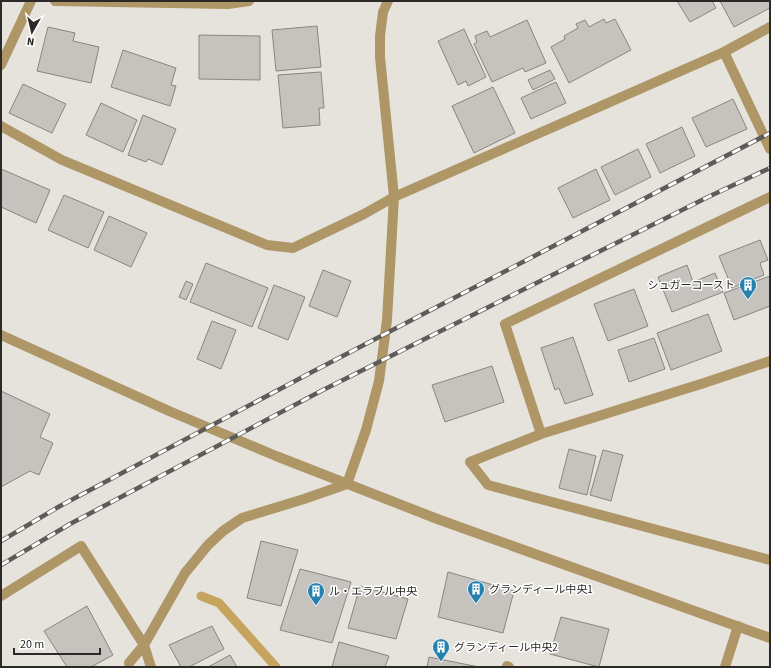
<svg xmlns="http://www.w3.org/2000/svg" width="771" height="668" viewBox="0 0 771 668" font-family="'Source Sans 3','Noto Sans JP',sans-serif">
<rect width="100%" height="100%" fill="#e6e3dd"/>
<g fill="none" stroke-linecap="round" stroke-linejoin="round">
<!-- stream -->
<path stroke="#c6a45d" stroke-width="9" d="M201 596 219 603 276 667"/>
</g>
<!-- building -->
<path fill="#c6c3be" stroke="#898681" d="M677 1H712L716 8 690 22Z
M720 1H770V8L734 27Z
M604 19 606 23 615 19 631 50 569 83 551 47 565 39 564 36 578 28 576 24 585 20 589 27Z
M527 20 546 63 525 72 523 68 492 82 474 44 477 42 475 36 487 31 490 37Z
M317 26 321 67 276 71 272 30Z
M48 27 75 33 73 41 99 47 91 83 37 71Z
M464 29 486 77 468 86 466 81 458 85 438 41Z
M199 35 260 36V80L199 79Z
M123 50 176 68 171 85 176 86 170 106 111 87Z
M550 70 555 79 533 90 528 80Z
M321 72 324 108H319L320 125 283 128 278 75Z
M556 82 566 103 531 119 521 98Z
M23 84 66 104 52 133 9 113Z
M493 87 515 133 474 153 452 106Z
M733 99 747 129 706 147 692 118Z
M101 103 137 120 123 152 86 135Z
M143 115 176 129 162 165 148 159 146 162 128 155Z
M682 127 695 156 660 173 646 144Z
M638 149 651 177 615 195 601 167Z
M1 169 50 190 36 223 1 207Z
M596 169 610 200 573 218 558 188Z
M64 195 104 212 88 248 48 230Z
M109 216 147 233 131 267 94 250Z
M760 240 768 260 760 263 764 275 732 288 719 256Z
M206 263 268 288 252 327 190 302Z
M687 265 693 282 715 273 723 292 672 312 658 277Z
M323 270 351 281 337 317 309 306Z
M770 276V306L734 320 724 293Z
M186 281 193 284 186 300 179 297Z
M274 285 305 297 288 340 258 328Z
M634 289 648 326 608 341 594 304Z
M708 314 722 351 671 370 657 333Z
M212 321 236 330 221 369 197 359Z
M573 337 593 395 565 404 559 388 555 390 541 348Z
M654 338 665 369 629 382 618 350Z
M492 366 504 402 445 422 432 385Z
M1 391 50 414 40 437 53 443 39 475 30 471 1 487Z
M569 449 596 456 587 495 559 488Z
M603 450 623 455 611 501 590 495Z
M261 541 298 550 281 606 247 598Z
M300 569 351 582 332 643 280 630Z
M448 572 514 591 503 633 438 617Z
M360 586 408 599 396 639 348 628Z
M87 606 113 655 91 667H67L44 631Z
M561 617 609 629 599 667 550 654Z
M212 626 224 649 189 667H181L169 645Z
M339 642 389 656 385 667H332Z
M230 655 237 667H208Z
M429 657 479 667H427Z"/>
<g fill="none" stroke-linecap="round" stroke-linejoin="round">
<!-- minor -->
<path stroke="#ae9666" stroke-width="10" d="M55 1 228 4 249 1
M724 52 770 149
M1 65 31 1
M1 126 62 160 267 245 293 248 364 214 394 197 724 52 770 27
M770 361 704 383 541 434 470 462 488 485 770 560
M541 434 505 324 770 197
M1 596 81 546 144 645 151 667
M129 663 144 645 185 573 208 545 223 531 242 518 304 499 347 484
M507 666 509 667
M725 667 738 626"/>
<!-- tertiary -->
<path stroke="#ae9666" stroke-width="10" d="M1 335 169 411 276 456 440 520 770 638
M347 484 366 430 379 381 387 320 394 197 380 57V36L383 12 388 1"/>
<!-- rail casing -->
<g stroke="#5e5c59" stroke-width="4.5">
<path id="rail" d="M1 541 60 506 312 372 770 133
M1 565 70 524 321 391 708 197 770 168"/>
</g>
<!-- rail -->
<use href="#rail" stroke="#fff" stroke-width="3" stroke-dasharray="9" stroke-linecap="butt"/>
</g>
<!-- icons -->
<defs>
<g id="building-pin" transform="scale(0.9)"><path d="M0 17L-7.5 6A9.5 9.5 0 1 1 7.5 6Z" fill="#2582af" stroke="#fff"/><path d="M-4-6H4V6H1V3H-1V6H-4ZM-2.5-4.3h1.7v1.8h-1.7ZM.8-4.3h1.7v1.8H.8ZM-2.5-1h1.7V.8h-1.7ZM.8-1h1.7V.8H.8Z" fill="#fff"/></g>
</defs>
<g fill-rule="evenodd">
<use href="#building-pin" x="748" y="285"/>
<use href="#building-pin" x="476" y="589"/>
<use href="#building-pin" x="316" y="591"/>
<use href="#building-pin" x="441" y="647"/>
</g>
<g text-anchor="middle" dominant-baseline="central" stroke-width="3" stroke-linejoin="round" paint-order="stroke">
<!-- poi labels -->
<g font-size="11" fill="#2b2a28" stroke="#fff" text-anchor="start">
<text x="735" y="285" text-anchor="end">シュガーコースト</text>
<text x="489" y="589">グランディール中央1</text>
<text x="329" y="591">ル・エラブル中央</text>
<text x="454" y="647">グランディール中央2</text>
</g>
</g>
<!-- border -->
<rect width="771" height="668" fill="none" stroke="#2b2a28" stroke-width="4"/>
<!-- north arrow -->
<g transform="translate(32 32) rotate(188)" stroke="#ffffff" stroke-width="3" paint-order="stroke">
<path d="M0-3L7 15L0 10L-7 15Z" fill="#2b2a28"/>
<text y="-6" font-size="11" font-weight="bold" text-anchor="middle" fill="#2b2a28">N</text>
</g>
<!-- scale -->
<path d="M14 648v6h86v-6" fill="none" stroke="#2b2a28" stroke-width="2"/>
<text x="20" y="648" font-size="12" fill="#2b2a28" stroke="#ffffff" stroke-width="3" paint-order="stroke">20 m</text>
</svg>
